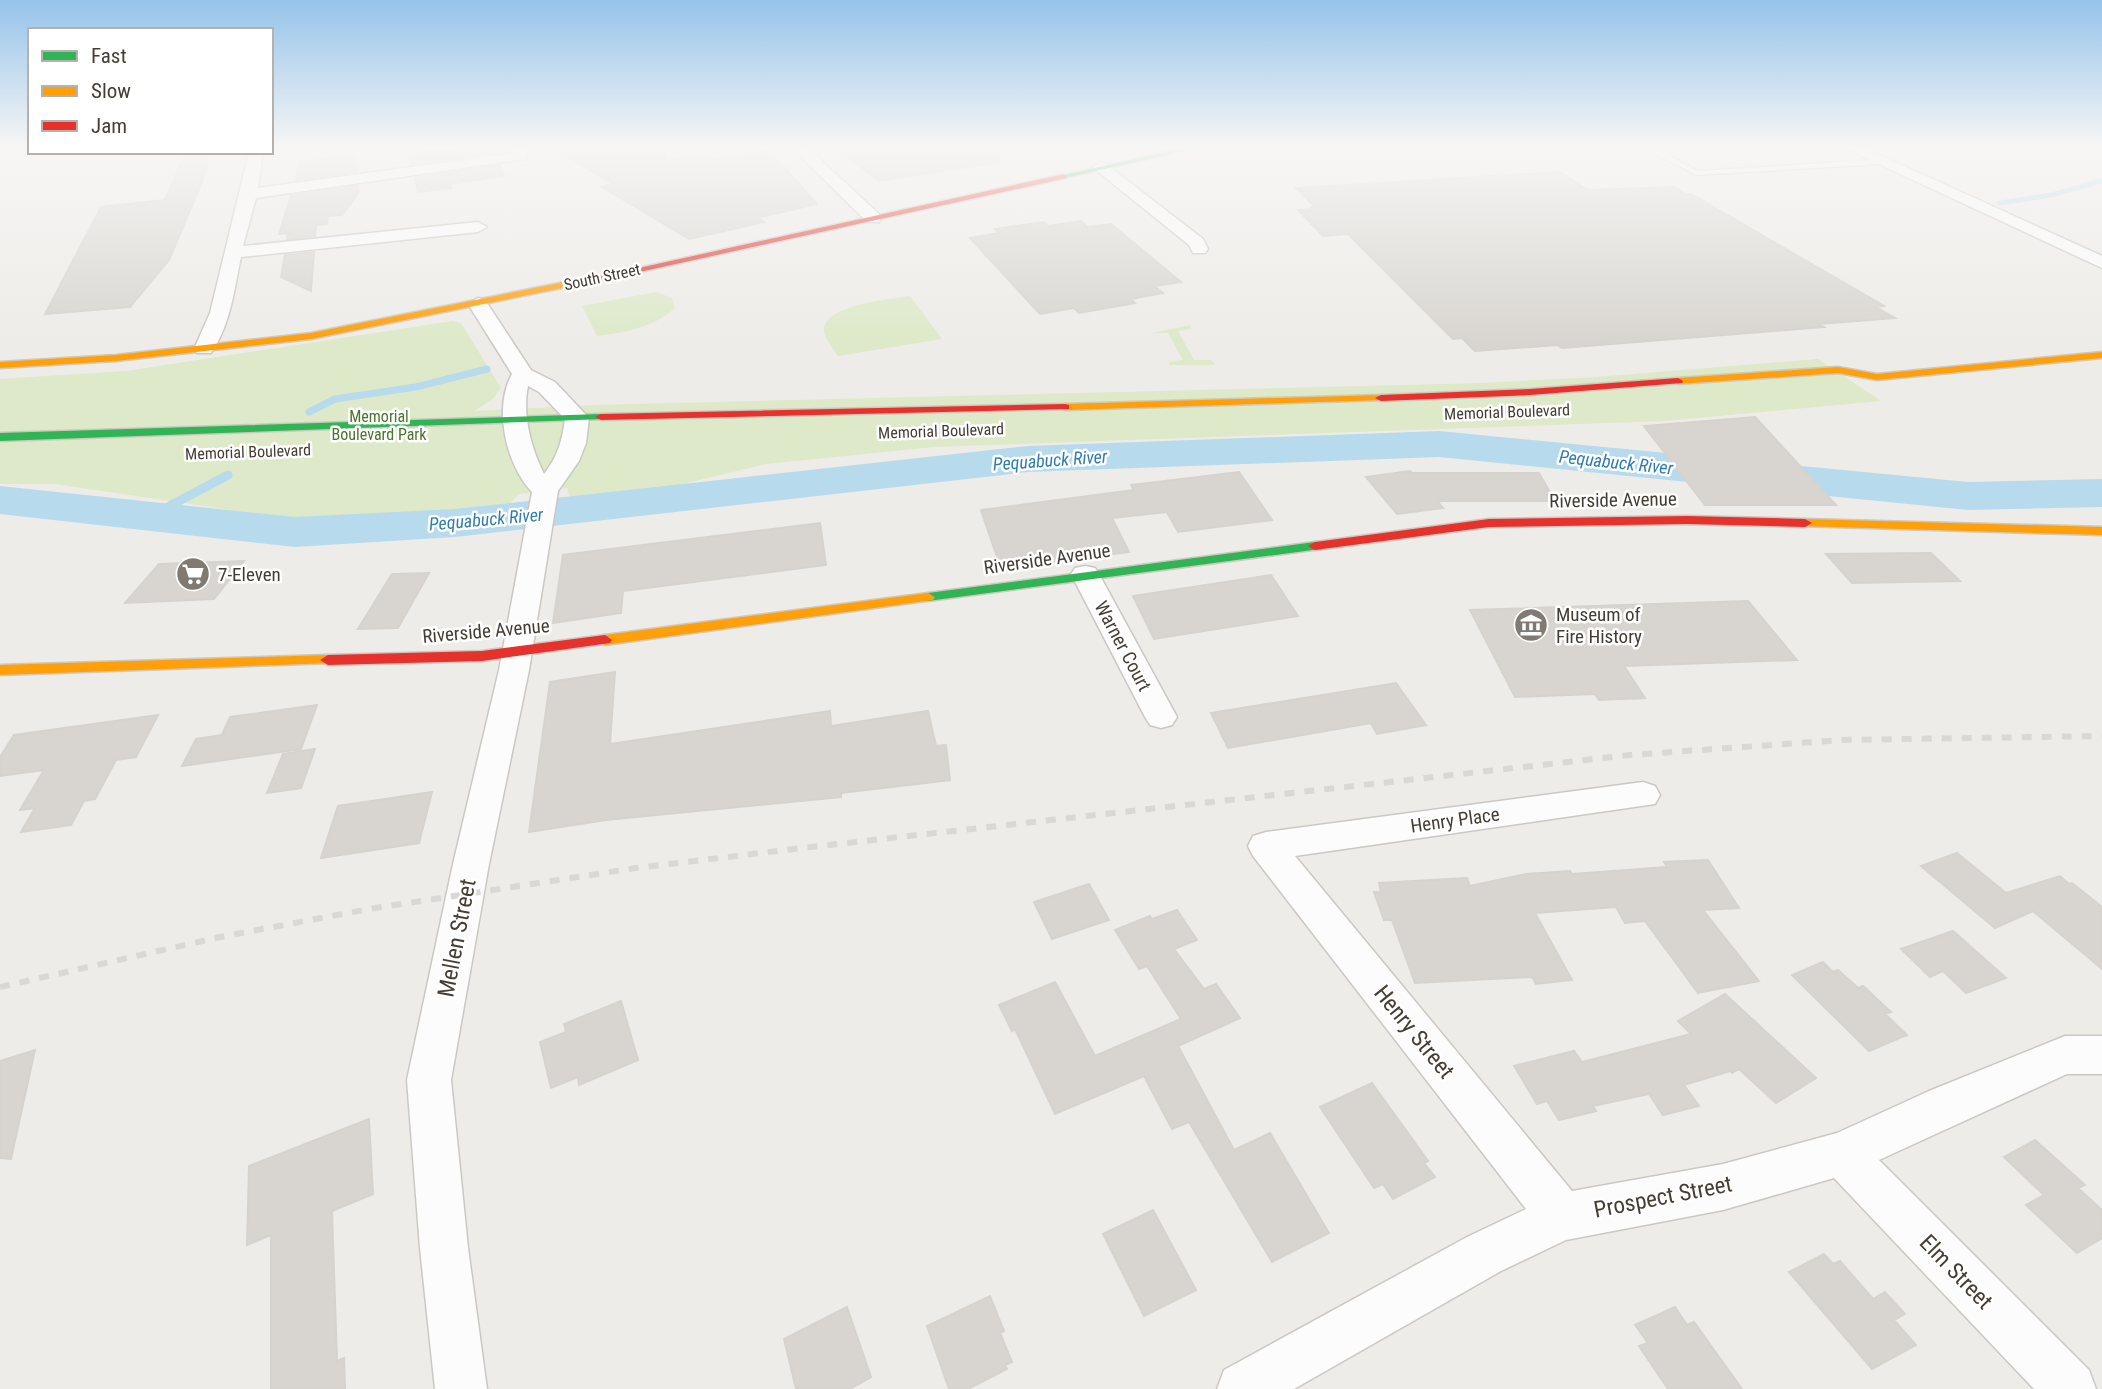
<svg xmlns="http://www.w3.org/2000/svg" width="2102" height="1389" viewBox="0 0 2102 1389" font-family="'Roboto Condensed',sans-serif">
<rect width="100%" height="100%" fill="#eeece8"/>
<!-- green -->
<path fill="#dde9c8" d="M656 292 672 298 675 308C653 328 626 332 597 336L582 306Z
M910 296 942 339 838 356C833 348 822 336 824 327 830 304 891 299 910 296Z
M453 321 461 323 501 388 493 399 474 411 594 405 1482 383 1596 377 1818 359 1881 401 1665 421 934 447 766 464 637 495 571 502 567 488 519 494 505 508 352 521 285 518 55 484H0V379L126 371Z
M1190 325 1192 329 1178 331 1194 360H1211L1215 364 1213 365H1169V362L1183 360 1168 333H1153Z"/>
<g fill="none" stroke-linecap="round" stroke-linejoin="round">
<!-- stream-far2 -->
<path stroke="#b8daed" stroke-width="5" d="M2000 203 2051 195 2102 181"/>
<!-- stream-far1 -->
<path stroke="#b8daed" stroke-width="7" d="M309 412 335 399 416 387 487 369"/>
<!-- stream -->
<path stroke="#b8daed" stroke-width="9" d="M151 516 228 475"/>
<!-- river -->
<path fill="#b8daed" fill-rule="evenodd" d="M1439 431 1968 482 2102 479V507L1968 510 1439 457 1028 472 455 537 295 547 0 514V486L295 517 455 509 1028 446Z"/>
</g>
<!-- building -->
<path fill="#d8d5d0" stroke="#d6d3ce" stroke-width="2" d="M467 147H493L495 153 411 164 409 155Z
M551 147H665L666 161 707 154 712 160 769 151 817 204 757 218 764 222 689 239 602 187 613 184Z
M834 147H999L1000 162 879 181Z
M186 152H210L202 182 169 260 130 307 45 314 101 207 165 200Z
M353 155 356 172 296 180 299 162Z
M500 165 504 176 450 184 451 188 418 192 415 178Z
M1560 172 1588 190 1674 187 1686 194H1691L1884 306 1876 307 1895 318 1819 324 1824 327 1562 348 1557 345 1475 351 1462 338 1453 339 1348 234 1323 236 1298 210 1313 209 1311 207 1314 206 1296 188Z
M358 186 359 192 342 215 328 216 327 224 316 225 315 236 287 239 288 233 279 234 291 196Z
M1081 221 1088 227 1111 224 1181 282 1154 286 1163 293 1131 299 1135 303 1079 313 1074 308 1040 314 970 238 999 233 995 229 1044 222 1048 226Z
M314 252 311 291 281 277 285 255Z
M1755 417 1836 505H1705L1644 426Z
M1410 471 1412 473H1539L1555 501H1437L1443 508 1397 514 1366 477Z
M1239 472 1272 520 1178 532 1167 512 1112 518 1129 552 1001 569 981 510 1134 490 1131 485Z
M820 523 826 565 623 591 621 613 553 623 563 555Z
M1931 553 1960 581 1852 583 1826 554Z
M244 561 214 599 125 603 159 564Z
M429 573 398 628 358 629 392 574Z
M1271 575 1298 616 1154 639 1133 596Z
M1748 601 1797 660 1624 666 1645 698 1599 700 1595 694 1515 697 1470 610Z
M615 672 610 744 830 711 831 726 928 711 936 746 946 745 950 780 841 793V797L606 820 529 832 550 682Z
M1396 683 1426 725 1377 734 1371 723 1228 748 1211 713Z
M317 705 301 749 182 766 196 739 222 735 230 717Z
M158 715 136 757 116 760 95 799 84 801 71 825 21 832 35 808 20 810 44 770 0 776V757L14 735Z
M315 749 301 788 267 793 283 754Z
M432 792 419 843 321 858 338 806Z
M1957 853 2006 893 2060 876 2069 884 2072 883 2102 907V969L2033 911 1995 928 1921 866Z
M1708 860 1739 908 1703 910 1759 981 1698 993 1645 921 1625 923 1616 907 1535 913 1572 980 1536 984 1532 977 1415 983 1392 920H1384L1374 892H1381L1379 883 1467 878 1470 886 1526 874 1570 871 1572 874 1667 867 1664 862Z
M1089 884 1109 920 1052 939 1034 902Z
M1177 910 1197 940 1174 949 1204 989 1216 984 1240 1018 1178 1046 1234 1150 1270 1133 1329 1233 1272 1262 1189 1122 1172 1129 1144 1076 1055 1114 1015 1029 1012 1031 999 1005 1055 982 1095 1056 1181 1019 1147 966 1139 969 1115 930 1150 916 1152 919Z
M1953 931 2006 978 1966 993 1943 971 1930 977 1901 949Z
M1823 962 1833 972 1838 970 1858 988 1863 986 1891 1012 1885 1014 1907 1035 1869 1051 1792 975Z
M1725 994 1816 1078 1776 1103 1739 1069 1732 1073 1730 1071 1684 1085 1699 1106 1663 1115 1649 1094 1593 1106 1596 1111 1559 1120 1547 1101 1537 1104 1514 1066 1574 1051 1582 1062 1691 1034 1678 1021Z
M621 1001 638 1060 579 1085 578 1077 551 1088 540 1042 566 1032 564 1024Z
M35 1050 11 1159 0 1158V1061Z
M1372 1083 1428 1161 1424 1163 1435 1177 1393 1199 1383 1184 1374 1188 1320 1107Z
M369 1119 373 1194 332 1211 337 1361 344 1358 345 1389H271V1235L247 1245 249 1166Z
M2035 1140 2085 1185 2078 1188 2102 1210V1238L2077 1253 2026 1205 2044 1195 2004 1157Z
M1153 1210 1196 1290 1144 1316 1103 1234Z
M1824 1254 1833 1264 1840 1261 1873 1299 1885 1292 1905 1314 1894 1320 1916 1345 1872 1369 1789 1272Z
M990 1296 1004 1331 1000 1333 1012 1362 1005 1365 1007 1369 968 1389H949L927 1326Z
M847 1307 871 1377 850 1389H796L784 1339Z
M1675 1307 1687 1325 1694 1322 1742 1389H1668L1639 1346 1648 1343 1635 1325Z"/>
<g fill="none" stroke-linecap="round" stroke-linejoin="round">
<!-- lane casing -->
<g stroke="#cbc8c4" stroke-width="3">
<path id="lane" d="M1644 147H1654L1697 171 1878 160 1882 162 1878 164 1696 175Z"/>
</g>
<!-- street casing -->
<g stroke="#cbc8c4" stroke-width="3">
<path id="street" d="M513 147H527L526 159 256 198 243 246 478 222 487 227 478 232 241 257C234 290 231 324 211 353H197L194 349 210 313 249 152H263L258 188 513 153Z
M791 147H807L879 214 881 218 879 222H867Z
M1842 147H1862L2102 256V268Z
M1101 162 1106 164 1203 239 1208 249 1205 253H1193L1189 245 1096 170 1093 167Z
M478 298 485 300 531 370 555 382 589 418 586 443 579 461 558 491 529 670 489 864 451 1080 468 1248 487 1389H435L420 1248 407 1080 453 864 499 670 532 492C506 465 493 408 512 374L468 304ZM528 386 539 392 565 419C562 441 558 456 544 474 531 448 522 415 528 386Z
M1085 566 1095 568 1099 574 1177 717 1172 725 1161 728 1150 725 1145 717 1071 574 1075 568Z
M1643 782 1655 786 1660 795 1655 804 1295 856 1572 1191 1723 1164 1837 1133 1929 1091 2065 1036H2102V1074H2067L1879 1160 2089 1370 2096 1389H2034L1834 1178 1723 1210 1566 1240 1501 1271 1294 1389H1217L1224 1370 1467 1237 1526 1209 1253 856 1248 846 1253 836 1266 832Z"/>
</g>
<!-- fast casing -->
<g stroke="#cec9bf" stroke-width="3">
<path id="fast" d="M1187 147H1202L1064 178 1060 176Z
M601 414 607 417 605 419 0 441V433Z
M1315 542 1320 543 1322 546 1320 549 928 601 921 597 928 593Z"/>
</g>
<!-- slow casing -->
<g stroke="#cec9bf" stroke-width="3">
<path id="slow" d="M594 276 599 279 597 281 311 339 116 361 0 368V362L116 355 311 333Z
M2102 352V358L1877 380 1838 373 1678 384 1673 381 1678 378 1838 367 1877 374Z
M1381 395 1385 396V400L1065 410 1059 407 1065 404Z
M1805 519 2102 527V535L1800 526V520Z
M928 593 935 597 933 600 605 645 598 640 605 635Z
M328 655 333 657 336 660 333 663 0 675V665Z"/>
</g>
<!-- jam casing -->
<g stroke="#cec9bf" stroke-width="3">
<path id="jam" d="M1064 174 1067 178 594 282 589 279Z
M1678 378 1683 381 1682 383 1530 395 1381 401 1375 398 1381 395 1530 389Z
M1065 404 1069 405V409L601 420 595 417 601 414Z
M1687 516 1805 519 1812 523 1805 527 1687 524 1489 527 1315 550 1308 546 1315 542 1489 519Z
M605 635 612 640 610 643 482 661 328 665 320 660 328 655 482 651Z"/>
</g>
<!-- lane -->
<use href="#lane" fill="#fcfcfc" fill-rule="evenodd"/>
<!-- street -->
<use href="#street" fill="#fcfcfc" fill-rule="evenodd"/>
<!-- fast -->
<use href="#fast" fill="#30b455" fill-rule="evenodd"/>
<!-- slow -->
<use href="#slow" fill="#ff9f0a" fill-rule="evenodd"/>
<!-- jam -->
<use href="#jam" fill="#e5322d" fill-rule="evenodd"/>
<!-- rail -->
<path stroke="#d8d8d7" stroke-width="6" stroke-dasharray="10 10" stroke-linecap="butt" d="M0 987 220 937 369 909 636 868 802 848 1630 755 1842 740 2102 736"/>
</g>
<!-- sky -->
<linearGradient id="sky" x2="0" y2="1"><stop stop-color="#95c3ea"/><stop offset="0.43" stop-color="#f7f6f5"/><stop offset="1" stop-color="#f7f6f5" stop-opacity="0"/></linearGradient>
<rect width="2102" height="342" fill="url(#sky)"/>
<!-- icons -->
<defs>
<g id="supermarket-disc" transform="scale(1.75)"><circle r="9.5" fill="#807a73" stroke="#fff"/><path d="M-6-5.5h2.5l.6 2H6L4.5 2H-2.5L-4.4-4H-6ZM-1.5 3.2a1.3 1.3 0 1 0 .1 0ZM3 3.2a1.3 1.3 0 1 0 .1 0Z" fill="#fff"/></g>
<g id="museum-disc" transform="scale(1.75)"><circle r="9.5" fill="#807a73" stroke="#fff"/><path d="M0-6L6-3V-2H-6V-3ZM-5-1h2V3h-2ZM-1-1h2V3h-2ZM3-1h2V3H3ZM-6 4H6V6H-6Z" fill="#fff"/></g>
</defs>
<g fill-rule="evenodd">
<use href="#supermarket-disc" x="193" y="574"/>
<use href="#museum-disc" x="1531" y="625"/>
</g>
<g text-anchor="middle" dominant-baseline="central" stroke-width="5" stroke-linejoin="round" paint-order="stroke">
<!-- far-street labels -->
<g font-size="16" fill="#443d34" stroke="#fff">
<text transform="translate(602 277) rotate(-12)">South Street</text>
<text transform="translate(1507 412) rotate(-2)">Memorial Boulevard</text>
<text transform="translate(941 431) rotate(-2)">Memorial Boulevard</text>
<text transform="translate(248 452) rotate(-2)">Memorial Boulevard</text>
</g>
<!-- far-park labels -->
<g font-size="16" fill="#487529" stroke="#fff">
<text x="379" y="416">Memorial<tspan x="379" dy="18">Boulevard Park</tspan></text>
</g>
<!-- far-water labels -->
<g font-size="18" font-style="italic" fill="#2f7dae" stroke="#fff">
<text transform="translate(1050 460) rotate(-4)">Pequabuck River</text>
<text transform="translate(1616 462) rotate(6)">Pequabuck River</text>
<text transform="translate(486 519) rotate(-5)">Pequabuck River</text>
</g>
<!-- street labels -->
<g font-size="19" fill="#443d34" stroke="#fff">
<text transform="translate(1613 500) rotate(-1)">Riverside Avenue</text>
<text transform="translate(1047 559) rotate(-8)">Riverside Avenue</text>
<text transform="translate(486 631) rotate(-5)">Riverside Avenue</text>
<text transform="translate(1123 646) rotate(62)">Warner Court</text>
<text transform="translate(1455 820) rotate(-8)">Henry Place</text>
</g>
<!-- poi labels -->
<g font-size="19" fill="#443d34" stroke="#fff" text-anchor="start">
<text x="218" y="574">7-Eleven</text>
<text x="1556" y="614">Museum of<tspan x="1556" dy="22">Fire History</tspan></text>
</g>
<!-- near-street labels -->
<g font-size="23" fill="#443d34" stroke="#fff">
<text transform="translate(457 938) rotate(-79)">Mellen Street</text>
<text transform="translate(1414 1032) rotate(51)">Henry Street</text>
<text transform="translate(1663 1197) rotate(-11)">Prospect Street</text>
<text transform="translate(1956 1272) rotate(46)">Elm Street</text>
</g>
</g>
<!-- legend -->
<rect x="28" y="28" width="245" height="126" fill="#ffffff" stroke="#b4b1ae" stroke-width="2"/>
<rect x="42" y="51" width="35" height="10" fill="#30b455" stroke="#b4b1ae" stroke-width="2"/>
<text x="91" y="63" font-size="21" fill="#443d34">Fast</text>
<rect x="42" y="86" width="35" height="10" fill="#ff9f0a" stroke="#b4b1ae" stroke-width="2"/>
<text x="91" y="98" font-size="21" fill="#443d34">Slow</text>
<rect x="42" y="121" width="35" height="10" fill="#e5322d" stroke="#b4b1ae" stroke-width="2"/>
<text x="91" y="133" font-size="21" fill="#443d34">Jam</text>
</svg>
